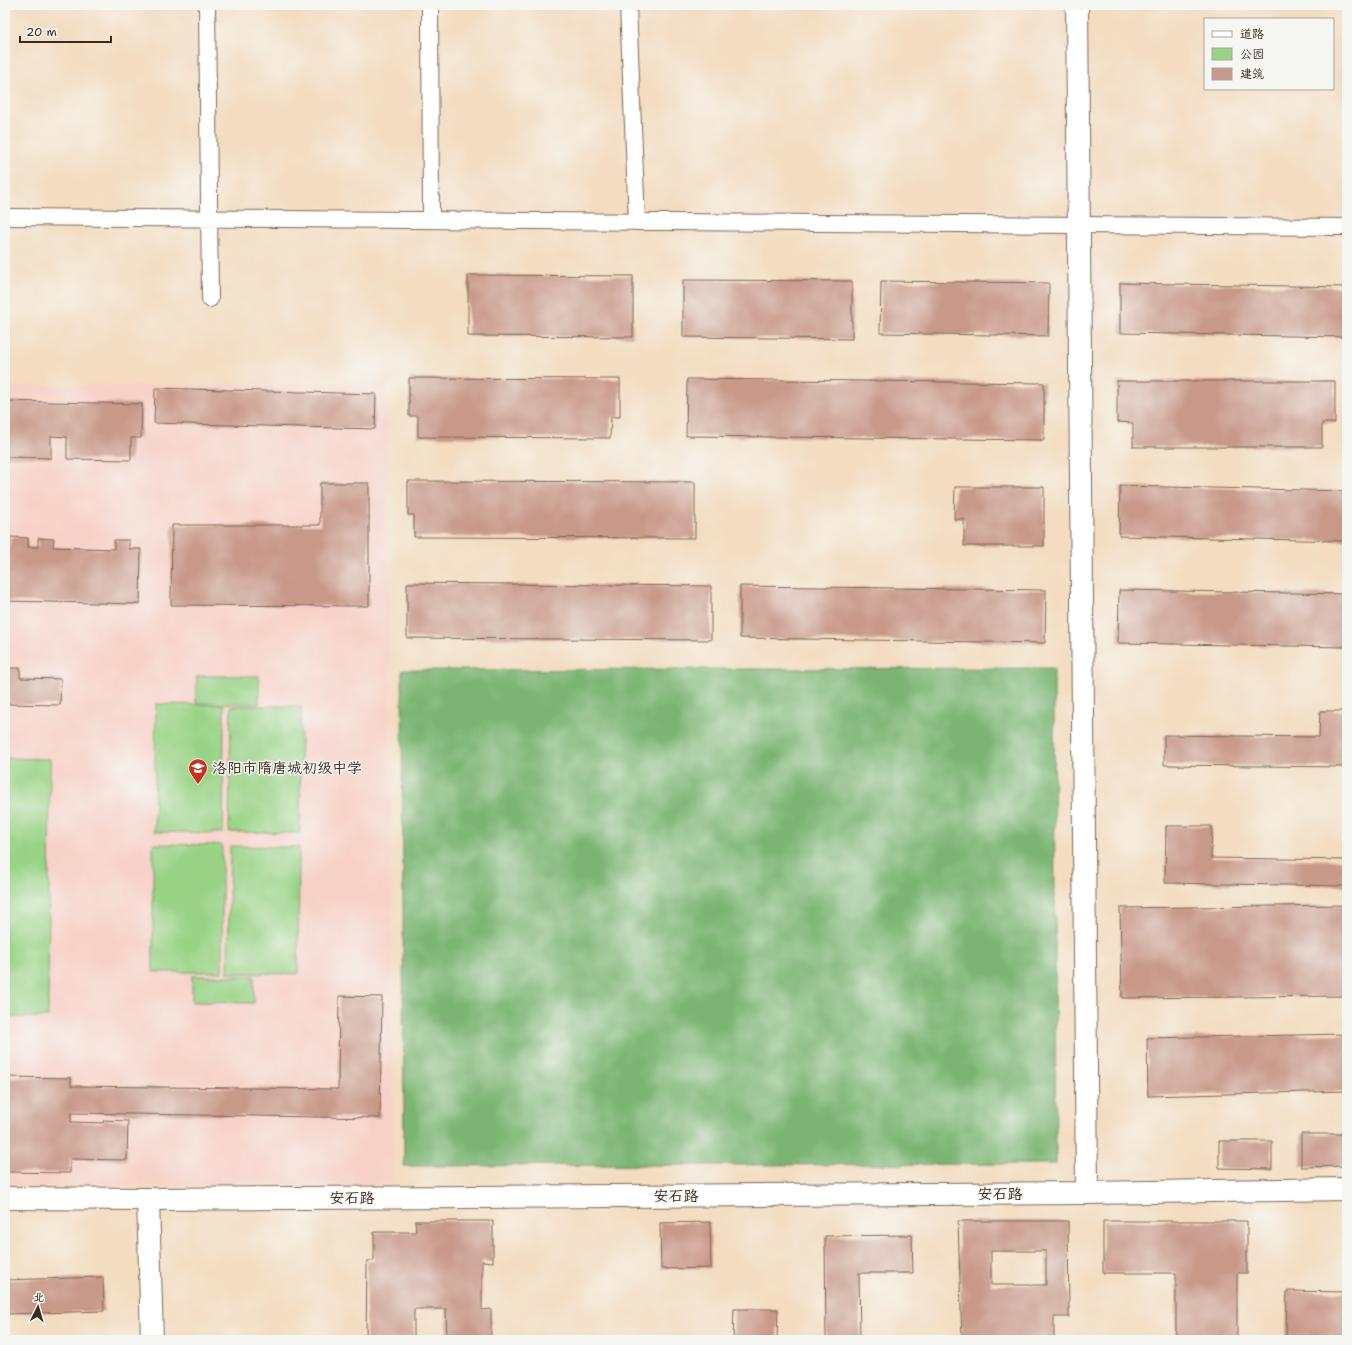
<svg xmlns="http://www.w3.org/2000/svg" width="1352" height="1345" viewBox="0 0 1352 1345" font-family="'Shantell Sans','LXGW WenKai TC',sans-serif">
<rect width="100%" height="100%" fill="#f6f6f2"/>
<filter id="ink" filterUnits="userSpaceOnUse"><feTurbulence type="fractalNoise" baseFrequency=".025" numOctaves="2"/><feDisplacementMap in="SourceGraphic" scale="8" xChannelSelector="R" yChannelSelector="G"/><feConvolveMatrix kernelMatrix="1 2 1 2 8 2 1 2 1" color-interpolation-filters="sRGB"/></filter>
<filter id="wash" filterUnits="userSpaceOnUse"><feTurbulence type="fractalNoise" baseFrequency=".012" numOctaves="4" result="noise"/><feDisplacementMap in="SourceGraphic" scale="16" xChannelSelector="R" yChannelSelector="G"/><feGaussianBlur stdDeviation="0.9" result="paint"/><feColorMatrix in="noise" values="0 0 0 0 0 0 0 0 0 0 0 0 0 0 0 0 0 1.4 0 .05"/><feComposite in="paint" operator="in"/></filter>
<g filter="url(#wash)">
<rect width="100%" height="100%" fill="#f3dcbf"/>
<!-- built -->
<path fill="#f7d1c7" d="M387 383 394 1184 5 1186V386Z"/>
<!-- green -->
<path fill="#9ad386" stroke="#6a7e52" d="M197 676H259V704L196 703Z
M156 704 224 705 223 833 154 832Z
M231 706H301L300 833 229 832Z
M5 758 50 759 48 1017H5Z
M153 844 222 845V972H153Z
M230 846 299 847 298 974 228 973Z
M192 976H254V1003L192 1002Z"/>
<!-- forest -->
<path fill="#7bb573" stroke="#5b7048" d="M1054 668 1056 1164 404 1166 402 670Z"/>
<g id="blocks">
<!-- building -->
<path fill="#c89888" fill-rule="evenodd" d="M468 275 633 276V337L468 336Z
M683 280 852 281V339L683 337Z
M881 281 1049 283 1048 336 880 333Z
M1120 283 1347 287V337L1120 333Z
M409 378 620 379V417H611L610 438 418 437V416H409Z
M687 379 1044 383V440L686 436Z
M1117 381H1335V423H1322V447H1133V423L1117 422Z
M155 388 376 394 375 429 154 423Z
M5 401 142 404 141 438H131V460L67 459V437L51 436V458L5 457Z
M408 481 695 482V538L414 537V515H408Z
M320 483H369V606L171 605 172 525H320Z
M1120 486 1347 491V541L1119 536Z
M955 487H1044V546H964V519H954Z
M10 537 28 538V547H38V538L54 539 53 547 114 549V540H129V549H141L140 604 5 601V547H11Z
M407 583 711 586V640L407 638Z
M740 586 1046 590 1045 643 740 638Z
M1119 590 1347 594V647L1118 643Z
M5 668H20V678L61 679 60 705 5 704Z
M1320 711H1347V767L1164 765V735L1319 737Z
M1166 826H1212L1211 858 1347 860V886L1165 883Z
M1347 905V996L1122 998 1120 908Z
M339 996 382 997 380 1118 71 1113V1122L103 1123 104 1120 128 1121 127 1160 70 1159V1173L5 1172V1077L71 1078V1086L338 1089Z
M1347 1034V1091L1148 1096 1147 1038Z
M1301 1134H1347V1166L1301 1167Z
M1219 1141H1272V1169L1219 1168Z
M415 1221H493V1262L482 1261V1310L491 1309V1340H447L446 1309H414V1340H366L367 1261H374V1232H416Z
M958 1221H1068L1069 1317H1054V1340H962ZM991 1251H1046V1285H991Z
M1103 1221H1247V1273H1237V1340H1176V1273H1103Z
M710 1222 711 1268 661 1269 660 1223Z
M912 1235 913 1273H859L860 1340H826L825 1236Z
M103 1277 104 1311 5 1314V1280Z
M1287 1291 1347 1292V1340H1286Z
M734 1309H778L777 1340H733Z"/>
</g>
</g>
<g filter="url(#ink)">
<use href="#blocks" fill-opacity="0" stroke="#7b6856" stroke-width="1"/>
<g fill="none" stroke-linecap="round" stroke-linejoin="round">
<!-- service casing -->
<g stroke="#7b6856" stroke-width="18">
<path id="service" d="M207 5 210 299
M430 5 431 220
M628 5 637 222
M5 217 1347 227"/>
</g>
<!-- minor casing -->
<g stroke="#7b6856" stroke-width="24">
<path id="minor" d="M1077 5 1087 1193
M5 1198 148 1199 1087 1193 1347 1189
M148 1199 152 1340"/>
</g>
<!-- service -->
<use href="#service" stroke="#fff" stroke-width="16"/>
<!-- minor -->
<use href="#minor" stroke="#fff" stroke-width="22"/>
</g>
</g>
<!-- icons -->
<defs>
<g id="school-pin" transform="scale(1)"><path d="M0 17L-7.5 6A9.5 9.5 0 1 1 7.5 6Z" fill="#c8321e" stroke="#f6f6f2"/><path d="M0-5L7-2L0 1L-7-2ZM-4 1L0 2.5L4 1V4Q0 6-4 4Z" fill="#fff"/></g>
</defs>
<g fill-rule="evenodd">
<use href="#school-pin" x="198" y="768"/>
</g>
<g text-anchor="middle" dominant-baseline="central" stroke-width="3" stroke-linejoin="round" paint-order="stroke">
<!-- poi labels -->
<g font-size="15" fill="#3b2a1e" stroke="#f6f6f2" text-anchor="start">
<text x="212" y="768">洛阳市隋唐城初级中学</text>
</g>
<!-- street labels -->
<g font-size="15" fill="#3b2a1e" stroke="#f6f6f2">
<text x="1000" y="1194">安石路</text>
<text x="676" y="1196">安石路</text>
<text x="352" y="1198">安石路</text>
</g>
</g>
<!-- margin -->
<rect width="1352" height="1345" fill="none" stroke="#f6f6f2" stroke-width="20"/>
<!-- legend -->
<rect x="1204" y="18" width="130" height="72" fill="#f6f6f2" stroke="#aba49d"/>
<rect x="1212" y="31" width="20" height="6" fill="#ffffff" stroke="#aba49d"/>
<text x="1240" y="38" font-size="12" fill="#3b2a1e">道路</text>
<rect x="1212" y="48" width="20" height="12" fill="#9ad386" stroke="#aba49d"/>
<text x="1240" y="58" font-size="12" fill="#3b2a1e">公园</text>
<rect x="1212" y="68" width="20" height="12" fill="#c89888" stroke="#aba49d"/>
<text x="1240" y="78" font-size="12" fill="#3b2a1e">建筑</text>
<!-- north arrow -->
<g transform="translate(38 1307) rotate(5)" stroke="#f6f6f2" stroke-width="3" paint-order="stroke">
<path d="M0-3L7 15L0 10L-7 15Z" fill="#3b2a1e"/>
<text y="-6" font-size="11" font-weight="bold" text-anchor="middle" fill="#3b2a1e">北</text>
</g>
<!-- scale -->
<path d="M20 36v6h91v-6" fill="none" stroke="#3b2a1e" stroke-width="2"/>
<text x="26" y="36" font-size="12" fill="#3b2a1e" stroke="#f6f6f2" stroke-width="3" paint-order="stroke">20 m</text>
</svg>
